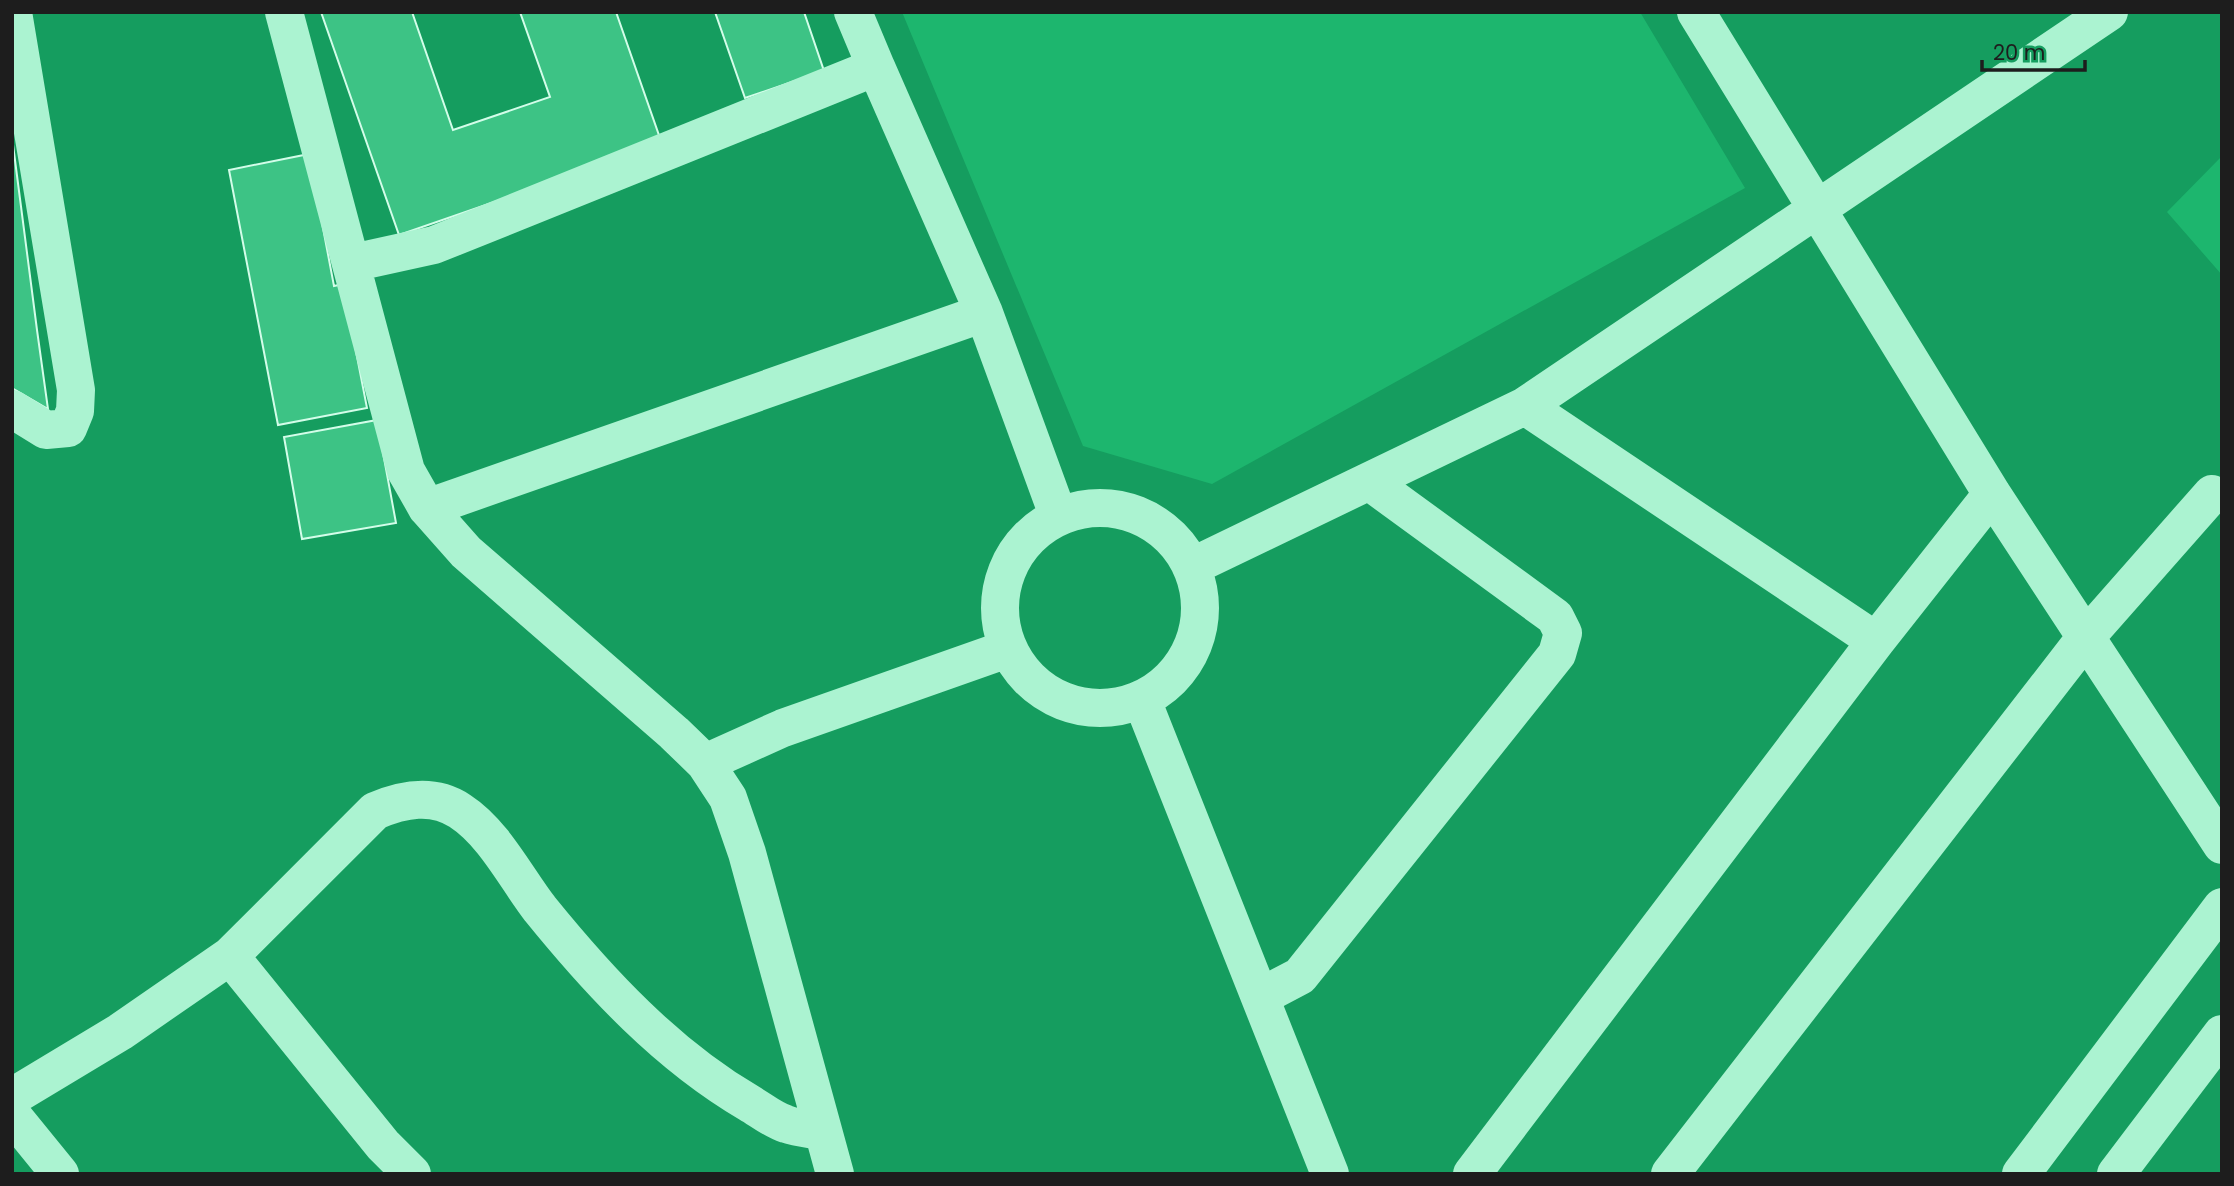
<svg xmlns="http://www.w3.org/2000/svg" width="2234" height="1186" viewBox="0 0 2234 1186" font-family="Poppins,sans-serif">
<rect width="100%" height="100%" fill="#159d5f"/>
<!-- grass -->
<path fill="#1db66e" d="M902 12H1640L1745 188 1212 484 1083 446Z
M2222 156V275L2167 212Z"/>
<!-- building -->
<path fill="#3dc385" stroke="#d3fde9" stroke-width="2" d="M321 12H412L453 130 550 97 520 12H616L662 144 399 235Z
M715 12H804L824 71 745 98Z
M12 137 37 330 48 409 12 388Z
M309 154 334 286 343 284 367 408 278 425 229 170Z
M377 420 396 523 302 539 284 437Z"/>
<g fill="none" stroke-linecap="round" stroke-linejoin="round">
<!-- street -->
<path stroke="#abf3d1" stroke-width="38" d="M284 12 406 471 427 508 466 552 674 733 705 763 728 798 747 853 835 1174
M853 12 876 67
M1696 12 1992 494 2222 845
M352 263 434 245 876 67 984 313 1058 515
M12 409 46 430 68 428 75 411 76 390 13 12
M1000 608a100 100 0 1 1 200 0a100 100 0 1 1-200 0Z
M427 508 984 313
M1193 566 1525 406
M1876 641 1525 406 2109 12
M1142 700 1330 1174
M705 763 783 728 1007 649
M230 956 383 1145 412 1174
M1260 997 1300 976 1557 654 1563 633 1555 617 1370 482
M12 1097 120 1032 230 956 375 811C403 799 433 793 460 811 494 833 516 878 540 909 600 983 667 1055 749 1103 761 1110 773 1120 786 1124 797 1128 810 1129 822 1131
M12 1115 60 1174
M1472 1174 1876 641 1992 494
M1670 1174 2086 637 2212 494
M2021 1174 2222 907
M2116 1174 2222 1034"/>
</g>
<!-- border -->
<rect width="2234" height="1186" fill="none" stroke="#1d1d1d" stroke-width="28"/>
<!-- scale -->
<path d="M1982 60v10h103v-10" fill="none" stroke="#1d1d1d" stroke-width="3.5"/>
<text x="1993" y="60" font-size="21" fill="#1d1d1d" stroke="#159d5f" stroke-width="5" paint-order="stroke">20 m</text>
</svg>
